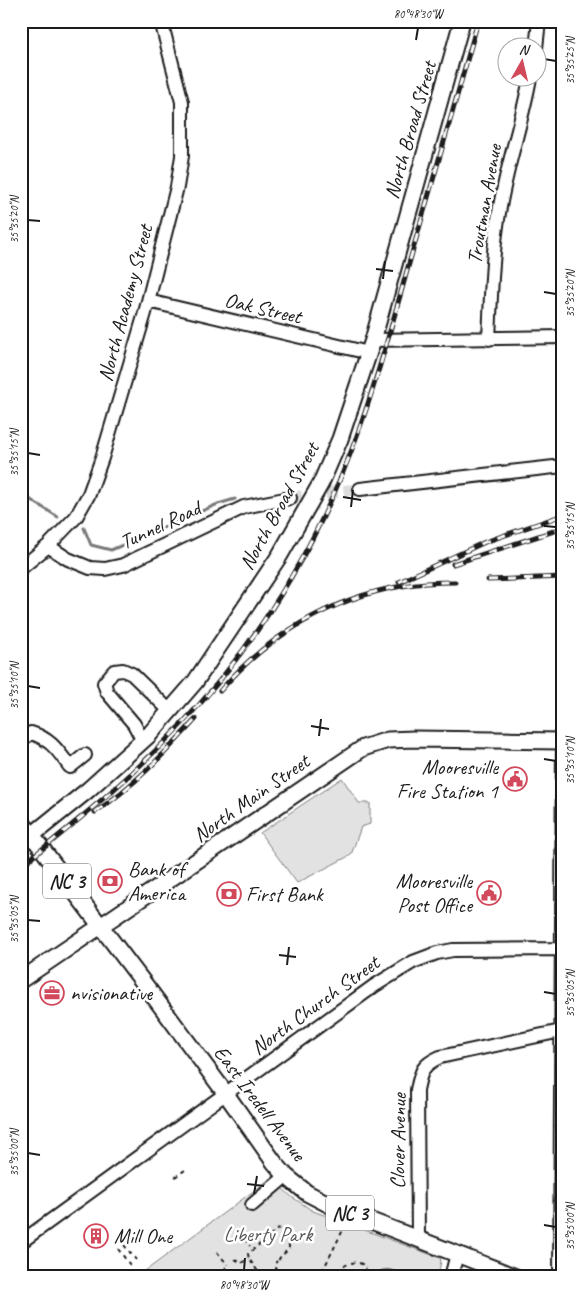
<svg xmlns="http://www.w3.org/2000/svg" width="584" height="1298" viewBox="0 0 584 1298" font-family="Caveat,sans-serif">
<rect width="100%" height="100%" fill="#fff"/>
<filter id="ink" filterUnits="userSpaceOnUse"><feTurbulence type="fractalNoise" baseFrequency=".02" numOctaves="2"/><feDisplacementMap in="SourceGraphic" scale="10" xChannelSelector="R" yChannelSelector="G"/><feConvolveMatrix kernelMatrix="1 2 1 2 8 2 1 2 1" color-interpolation-filters="sRGB"/></filter>
<g filter="url(#ink)">
<!-- green -->
<path fill="#e2e2e2" stroke="#7f7f7f" d="M342 778 359 803H370V824L361 827 351 855 297 883 260 833Z
M271 1178 292 1197 313 1211 440 1258 441 1261 438 1277H137Z"/>
<g fill="none" stroke-linecap="round" stroke-linejoin="round">
<!-- stream -->
<path stroke="#7a7a7a" stroke-width="3" d="M21 492 31 500 58 517
M84 528 91 545 111 550 218 504 235 499
M370 1277C384 1268 390 1268 404 1277"/>
<!-- minor-tunnel -->
<path stroke="#ddd" stroke-width="12" stroke-dasharray="12 6" stroke-linecap="butt" d="M290 498 360 489"/>
<!-- minor casing -->
<g stroke="#1c1c1c" stroke-width="16">
<path id="minor" d="M536 48 539 21
M148 301 369 353
M489 339C491 297 492 254 499 213 506 167 522 123 530 78
M373 340 563 337
M360 489 563 466
M48 546 68 559 90 568 105 569 123 565 148 553 244 507 290 498
M21 568 48 546 76 517 89 494 102 458 145 313 177 187 182 156V102L161 21
M21 740 31 733C51 739 58 751 70 767L85 755
M143 741 134 724 107 692 104 683 114 671 123 670 132 674 170 711
M252 1205 286 1176
M418 1239 417 1090C421 1071 422 1065 440 1057L561 1031
M21 1242 374 986 413 962 437 953 453 950 563 949
M451 1277 457 1254
M560 1277 563 741"/>
</g>
<!-- major casing -->
<g stroke="#1c1c1c" stroke-width="19">
<path id="major" d="M21 821 149 990 226 1094 274 1162 286 1176 307 1193 330 1205 516 1277
M21 844 88 790 149 735 195 682 280 555 321 483 340 439 373 340 462 21
M21 980 363 748 388 740 414 739 563 741"/>
</g>
<!-- path -->
<path stroke="#1c1c1c" stroke-width="2" stroke-dasharray="4 4" stroke-linecap="butt" d="M175 1177 188 1168
M239 1233 250 1246
M124 1245 136 1260
M118 1249 130 1265
M217 1252 228 1265
M235 1259 241 1263 249 1259
M225 1267 233 1277
M223 1277 229 1272
M250 1277 258 1270
M262 1277 249 1259 248 1254 279 1228 284 1230C286 1235 289 1242 289 1247 288 1253 279 1254 278 1263
M263 1277 276 1274V1262L277 1261
M317 1277 325 1266 346 1224
M332 1277C341 1268 349 1259 362 1264L371 1277"/>
<!-- minor -->
<use href="#minor" stroke="#fff" stroke-width="12"/>
<!-- major -->
<use href="#major" stroke="#fff" stroke-width="15"/>
<!-- rail casing -->
<g stroke="#1c1c1c" stroke-width="5">
<path id="rail" d="M453 564 563 528
M488 580 563 577
M399 582 485 542 563 515
M220 691C266 637 331 598 402 586 419 583 437 582 455 582
M95 812C133 787 165 753 196 719
M21 866C92 810 163 751 220 680 280 606 327 521 359 430 379 374 394 317 410 260 433 180 456 101 478 21"/>
</g>
<!-- rail -->
<use href="#rail" stroke="#fff" stroke-width="3" stroke-dasharray="9" stroke-linecap="butt"/>
</g>
</g>
<!-- ticks -->
<path fill="none" stroke="#1c1c1c" stroke-width="2" d="M416 40 418 28M544 59 556 61M28 220 40 221M376 269 393 271M383 279 385 261M544 292 556 294M28 453 40 455M343 497 361 500M351 507 353 490M544 526 556 527M28 686 40 688M311 726 329 729M319 736 321 719M544 759 556 761M28 920 40 921M279 955 296 957M287 965 289 947M544 992 556 994M28 1153 40 1155M247 1184 264 1186M254 1194 257 1176M544 1225 556 1227M244 1270 245 1258"/>
<!-- icons -->
<defs>
<g id="civic-ring" transform="scale(1.25)"><circle r="9.5" fill="#fff" stroke="#d1495b" stroke-width="1.5"/><path d="M-.6-6.5H3V-4.5H.6V-3L4-1V1h2V6H-6V1h2V-1L-.6-3ZM-1.2 2.5V6h2.4V2.5Z" fill="#d1495b"/></g>
<g id="bank-ring" transform="scale(1.25)"><circle r="9.5" fill="#fff" stroke="#d1495b" stroke-width="1.5"/><path d="M-6-4H6V4H-6ZM0-2.3a2.3 2.3 0 1 0 0 4.6a2.3 2.3 0 1 0 0-4.6Z" fill="#d1495b"/></g>
<g id="office-ring" transform="scale(1.25)"><circle r="9.5" fill="#fff" stroke="#d1495b" stroke-width="1.5"/><path d="M-6-3h4V-5.5h4V-3h4V5H-6ZM-1-4.5V-3h2v-1.5ZM-6 0V1H6V0Z" fill="#d1495b"/></g>
<g id="building-ring" transform="scale(1.25)"><circle r="9.5" fill="#fff" stroke="#d1495b" stroke-width="1.5"/><path d="M-4-6H4V6H1V3H-1V6H-4ZM-2.5-4.3h1.7v1.8h-1.7ZM.8-4.3h1.7v1.8H.8ZM-2.5-1h1.7V.8h-1.7ZM.8-1h1.7V.8H.8Z" fill="#d1495b"/></g>
</defs>
<g fill-rule="evenodd">
<use href="#civic-ring" x="515" y="779"/>
<use href="#bank-ring" x="110" y="881"/>
<use href="#civic-ring" x="489" y="893"/>
<use href="#bank-ring" x="229" y="894"/>
<use href="#office-ring" x="52" y="993"/>
<use href="#building-ring" x="96" y="1236"/>
</g>
<g text-anchor="middle" dominant-baseline="central" stroke-width="5" stroke-linejoin="round" paint-order="stroke">
<!-- shield labels -->
<g fill="#fff" stroke="#606060" stroke-width="1">
<rect x="43" y="863.5" width="48" height="35" rx="4"/>
<rect x="326" y="1195.5" width="48" height="35" rx="4"/>
</g>
<g font-size="20" font-weight="bold" fill="#1c1c1c">
<text x="67" y="881">NC 3</text>
<text x="350" y="1213">NC 3</text>
</g>
<!-- street labels -->
<g font-size="21" fill="#1c1c1c" stroke="#fff">
<text transform="translate(410 130) rotate(-74)">North Broad Street</text>
<text transform="translate(484 204) rotate(-80)">Troutman Avenue</text>
<text transform="translate(125 303) rotate(-75)">North Academy Street</text>
<text transform="translate(263 308) rotate(13)">Oak Street</text>
<text transform="translate(279 506) rotate(-61)">North Broad Street</text>
<text transform="translate(160 525) rotate(-25)">Tunnel Road</text>
<text transform="translate(251 798) rotate(-35)">North Main Street</text>
<text transform="translate(315 1005) rotate(-36)">North Church Street</text>
<text transform="translate(260 1103) rotate(53)">East Iredell Avenue</text>
<text transform="translate(398 1141) rotate(-89)">Clover Avenue</text>
</g>
<!-- poi labels -->
<g font-size="21" fill="#1c1c1c" stroke="#fff" text-anchor="start">
<text x="498" y="767" text-anchor="end">Mooresville<tspan x="498" dy="24">Fire Station 1</tspan></text>
<text x="128" y="869">Bank of<tspan x="128" dy="24">America</tspan></text>
<text x="472" y="881" text-anchor="end">Mooresville<tspan x="472" dy="24">Post Office</tspan></text>
<text x="246" y="894">First Bank</text>
<text x="70" y="993">nvisionative</text>
<text x="114" y="1236">Mill One</text>
</g>
<!-- park labels -->
<g font-size="21" fill="#575757" stroke="#fff">
<text x="268" y="1234">Liberty Park</text>
</g>
</g>
<!-- margin -->
<rect width="584" height="1298" fill="none" stroke="#fff" stroke-width="55"/>
<!-- north arrow -->
<g transform="translate(522 62) rotate(8)"><circle r="24" fill="#ffffff" stroke="#a4a4a4"/>
<path d="M0-4L9 19L0 12L-9 19Z" fill="#d1495b"/>
<text y="-8" font-size="14" font-weight="bold" text-anchor="middle" fill="#1c1c1c">N</text>
</g>
<rect x="28" y="28" width="528" height="1242" fill="none" stroke="#1c1c1c" stroke-width="2"/>
<g font-size="12" text-anchor="middle" fill="#1c1c1c">
<text x="418" y="18">80°48'30"W</text>
<text transform="translate(570 61) rotate(-90)" y="4">35°35'25"N</text>
<text transform="translate(14 220) rotate(-90)" y="4">35°35'20"N</text>
<text transform="translate(570 294) rotate(-90)" y="4">35°35'20"N</text>
<text transform="translate(14 453) rotate(-90)" y="4">35°35'15"N</text>
<text transform="translate(570 527) rotate(-90)" y="4">35°35'15"N</text>
<text transform="translate(14 686) rotate(-90)" y="4">35°35'10"N</text>
<text transform="translate(570 761) rotate(-90)" y="4">35°35'10"N</text>
<text transform="translate(14 920) rotate(-90)" y="4">35°35'05"N</text>
<text transform="translate(570 994) rotate(-90)" y="4">35°35'05"N</text>
<text transform="translate(14 1153) rotate(-90)" y="4">35°35'00"N</text>
<text transform="translate(570 1227) rotate(-90)" y="4">35°35'00"N</text>
<text x="244" y="1289">80°48'30"W</text>
</g>
</svg>
